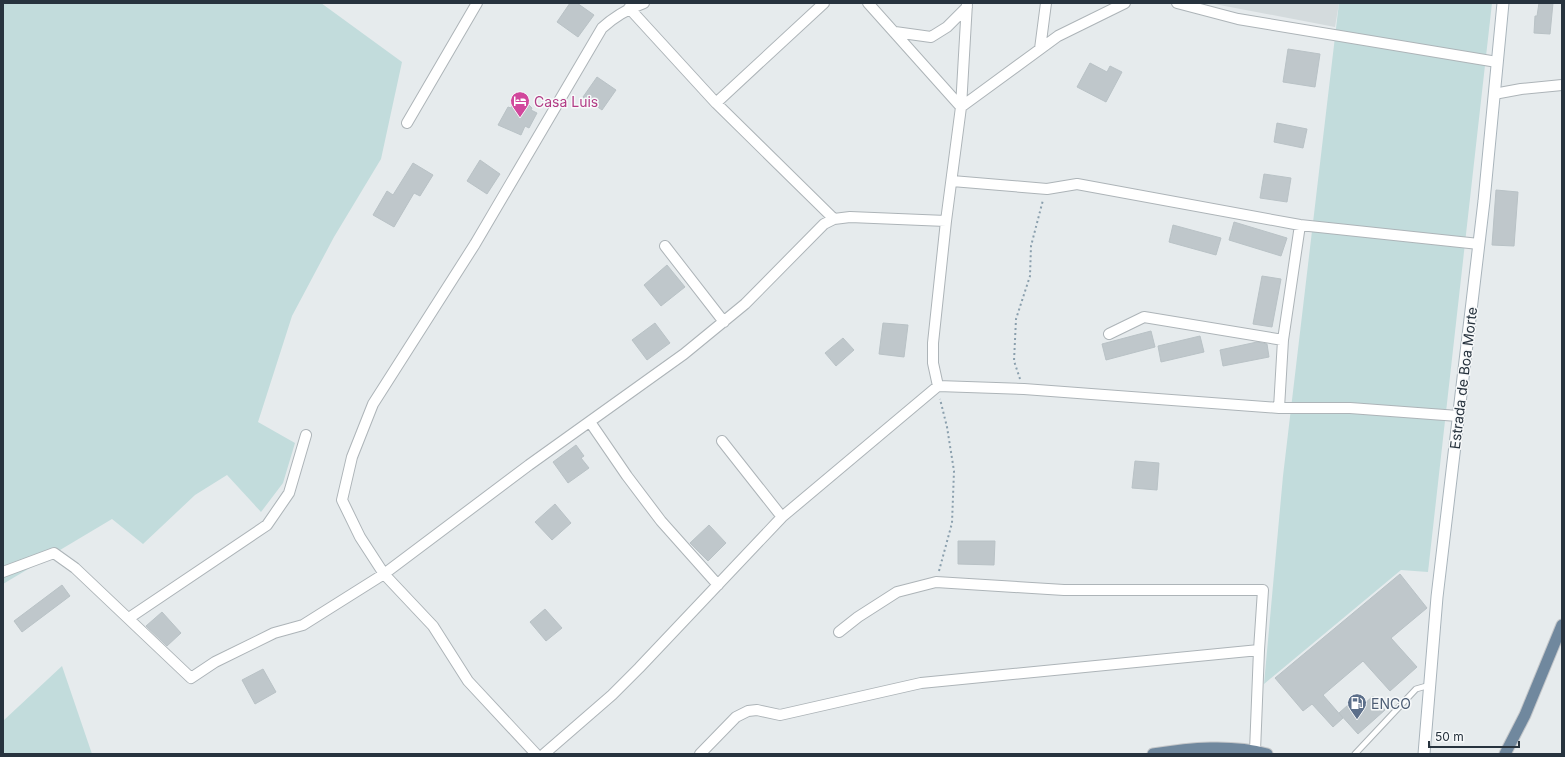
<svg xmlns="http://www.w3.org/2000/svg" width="1565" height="757" viewBox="0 0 1565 757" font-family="Inter,sans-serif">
<rect width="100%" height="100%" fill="#e6ebed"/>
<!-- built -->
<path fill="#d4dbdd" d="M1209 3H1339L1335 27Z"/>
<!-- green -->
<path fill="#c2dcdc" d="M3 3H321L402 62 381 159 334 237 292 316 258 422 295 443 283 483 261 512 227 475 195 495 143 544 112 519 3 584Z
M1339 3H1492L1428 572 1401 570 1264 684 1283 476Z
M62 666 92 754H3V721Z"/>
<!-- building -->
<path fill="#bfc7cb" stroke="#b9c2c6" d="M570 3H577L594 15 578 37 557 22Z
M1539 3H1553L1550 34 1534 33 1535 16H1537Z
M1288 49 1320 54 1315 87 1283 82Z
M1090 63 1107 72 1110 66 1122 72 1106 102 1077 87Z
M597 77 616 90 602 110 583 97Z
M516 98 529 105 532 108 531 110 537 113 529 128 525 126 521 135 498 125 508 107 511 108Z
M1277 123 1307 129 1303 148 1274 142Z
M480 160 500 174 487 194 467 181Z
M413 163 433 175 420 196 414 193 394 227 373 215 387 191 393 195Z
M1264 174 1291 178 1287 202 1260 198Z
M1496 190 1518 192 1514 246 1492 245Z
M1234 222 1287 238 1281 256 1229 240Z
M1173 225 1221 238 1216 255 1169 242Z
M667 265 685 287 661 306 644 285Z
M1262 276 1281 279 1272 327 1253 324Z
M655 323 670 343 647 360 632 340Z
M883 323 908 325 904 357 879 354Z
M1151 331 1155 347 1106 360 1102 344Z
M1200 336 1204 352 1161 362 1158 346Z
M843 338 854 350 836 366 825 353Z
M1257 342 1267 344 1269 357 1223 366 1220 350Z
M576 445 584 456 581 458 589 468 568 483 553 462Z
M1135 461 1159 463 1157 490 1132 488Z
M555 504 571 523 552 540 535 522Z
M709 525 726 543 708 561 690 543Z
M958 541H995L994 565 958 564Z
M1400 574 1427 608 1391 638 1417 667 1390 691 1363 661 1323 695 1343 718 1333 727 1312 704 1303 711 1275 678Z
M62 585 70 596 22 632 14 621Z
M545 609 562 628 546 641 530 622Z
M162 612 181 633 167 646 146 626Z
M263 669 276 692 255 704 242 680Z
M1373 696 1385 710 1358 734 1339 713 1348 705 1354 713Z"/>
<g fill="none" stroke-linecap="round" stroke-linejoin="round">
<!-- service casing -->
<g stroke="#adb4b8" stroke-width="7">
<path id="service" d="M1355 754 1416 689 1430 685"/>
</g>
<!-- minor casing -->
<g stroke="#adb4b8" stroke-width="12">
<path id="minor" d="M868 3 961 107
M1177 3 1238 19 1497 62
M629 8 716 103 834 219
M895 32 931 37 947 27 967 7
M1040 49 1046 3
M1494 94 1521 89 1562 85
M716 103 824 3
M961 107 1058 36 1125 3
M407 123 477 3
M952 181 1047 189 1077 184 1300 225 1479 244
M665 246 724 322
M1109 334 1144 317 1283 340
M938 386 933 363V343L946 221 961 107 967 3
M1279 408 1283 340 1300 225
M590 422 627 476 661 521 718 585
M722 441 782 517
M3 572 54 553 75 568 191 678 215 662 274 633 303 625 384 574 529 465 684 354 745 304 824 224 834 219 850 217 946 221
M129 618 267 525 289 493 306 435
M839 632 858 617 897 592 936 582 1064 590H1263L1259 650
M536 754 468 681 433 626 384 574 360 537 342 500 352 457 373 404 475 244 602 28C615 16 627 9 644 3
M544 754 612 695 639 668 782 517 938 386 1024 389 1279 408H1350L1458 416
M700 754 736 717 748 711 757 710 780 715 921 683 1259 650 1255 751"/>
</g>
<!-- secondary casing -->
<g stroke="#a9b4bb" stroke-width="13">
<path id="secondary" d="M1424 754 1437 597 1484 201 1503 3"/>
</g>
<!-- primary casing -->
<g stroke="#c3c6c9" stroke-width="13">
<path id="primary" d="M1153 754C1190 748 1231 744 1267 754
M1505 754 1525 715 1562 625"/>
</g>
<!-- path -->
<path stroke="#8a9fad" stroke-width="2" stroke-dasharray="2 3" stroke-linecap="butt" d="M1020 379 1014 361 1016 319 1030 276 1031 246 1043 200
M939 571 952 523 954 471 947 427 940 399"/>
<!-- service -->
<use href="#service" stroke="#fff" stroke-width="5"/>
<!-- minor -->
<use href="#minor" stroke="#fff" stroke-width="10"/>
<!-- secondary -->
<use href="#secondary" stroke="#fff" stroke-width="11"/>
<!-- primary -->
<use href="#primary" stroke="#70889e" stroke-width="11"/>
</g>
<!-- icons -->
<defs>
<g id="hotel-pin" transform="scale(1)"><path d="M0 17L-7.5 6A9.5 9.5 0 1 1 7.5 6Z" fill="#d1479c" stroke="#f7f9fa"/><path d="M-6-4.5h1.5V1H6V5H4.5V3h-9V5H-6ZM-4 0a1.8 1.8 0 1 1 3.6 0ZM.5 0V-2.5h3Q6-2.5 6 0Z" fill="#fff"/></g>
<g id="fuel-pin" transform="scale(1)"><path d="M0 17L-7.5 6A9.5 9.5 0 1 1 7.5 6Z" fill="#5c6f8a" stroke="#f7f9fa"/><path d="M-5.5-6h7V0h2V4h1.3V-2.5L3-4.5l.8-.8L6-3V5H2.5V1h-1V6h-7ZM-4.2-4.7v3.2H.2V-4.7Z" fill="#fff"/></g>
</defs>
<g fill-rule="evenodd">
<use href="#hotel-pin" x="520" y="101"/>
<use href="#fuel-pin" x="1357" y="703"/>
</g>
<g text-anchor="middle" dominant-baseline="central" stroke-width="3" stroke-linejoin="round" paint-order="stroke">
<!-- hotel labels -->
<g font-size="14" fill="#b23c85" stroke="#f7f9fa" text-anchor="start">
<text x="534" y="101">Casa Luis</text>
</g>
<!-- street labels -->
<g font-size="14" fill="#27333e" stroke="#f7f9fa">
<text transform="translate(1463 378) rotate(-83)">Estrada de Boa Morte</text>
</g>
<!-- service labels -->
<g font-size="14" fill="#4e5e75" stroke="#f7f9fa" text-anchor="start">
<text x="1371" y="703">ENCO</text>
</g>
</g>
<!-- border -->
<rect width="1565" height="757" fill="none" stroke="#27333e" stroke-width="8"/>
<!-- scale -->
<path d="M1429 741v6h90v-6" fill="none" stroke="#27333e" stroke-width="2"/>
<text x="1435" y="741" font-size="12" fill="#27333e" stroke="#f7f9fa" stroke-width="3" paint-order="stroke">50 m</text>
</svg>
